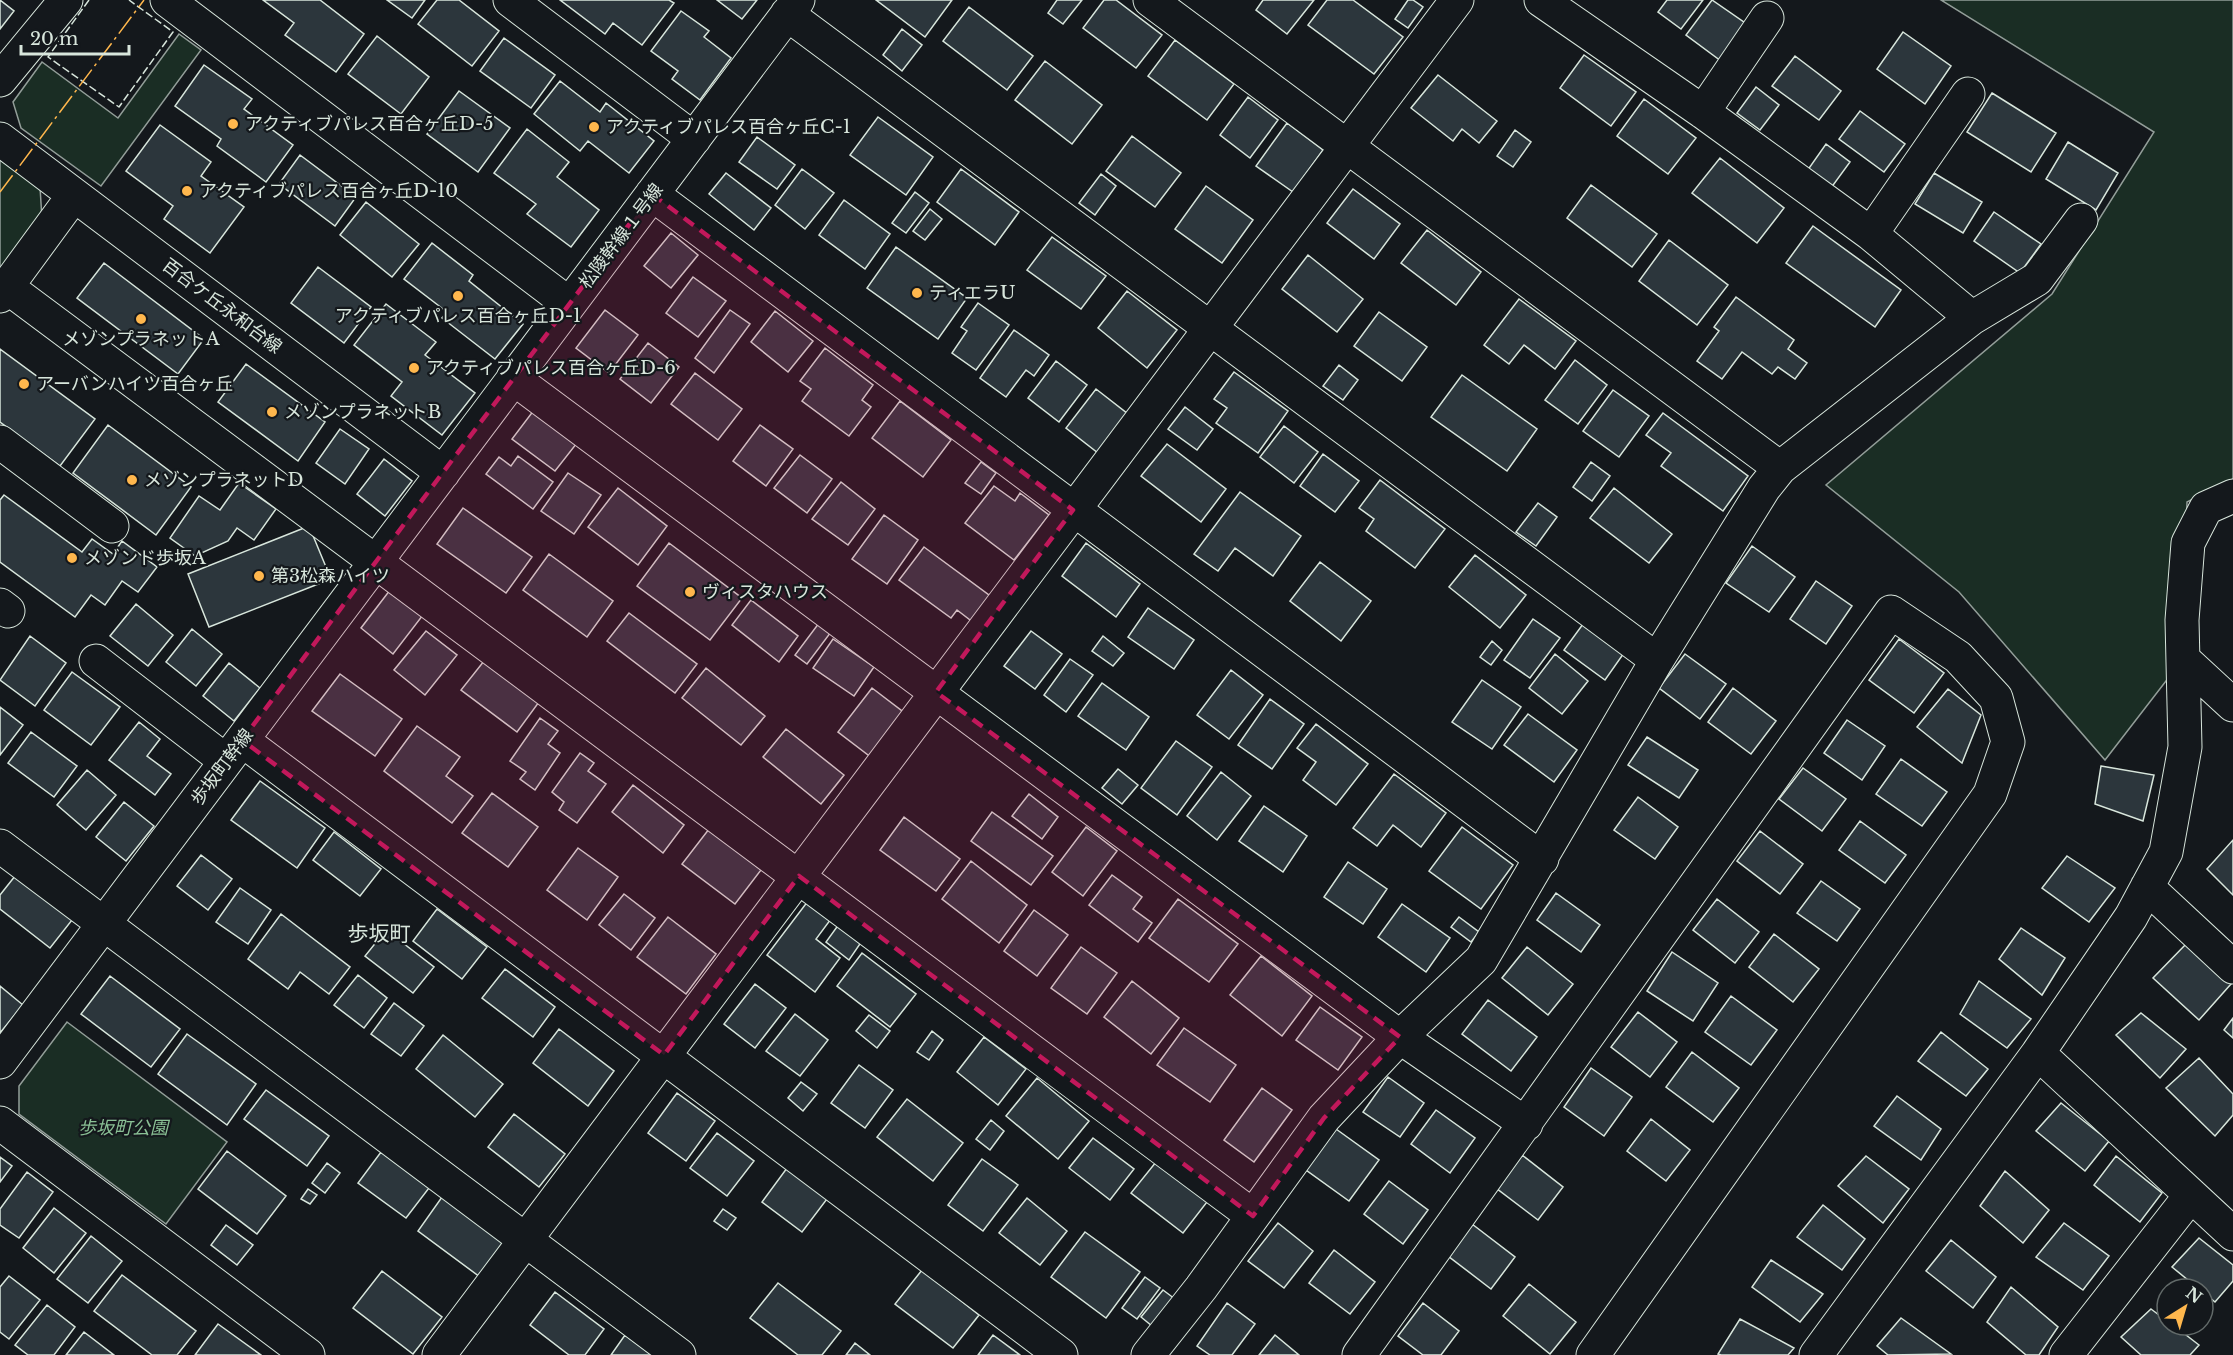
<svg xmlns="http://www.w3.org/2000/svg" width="2233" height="1355" viewBox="0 0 2233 1355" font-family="'Libre Baskerville','Noto Sans JP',serif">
<rect width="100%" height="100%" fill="#14181c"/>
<!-- green -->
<path fill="#1a2d24" stroke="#939e99" stroke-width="1.5" d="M1941 0H2233V479L2187 502 2183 659 2105 760 1959 592 1826 485 2052 294 2154 132Z
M179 34 201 50 101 186 21 128 13 102 42 62 118 118Z
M0 160 40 187 42 219 0 277Z
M67 1022 227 1142 166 1224 19 1114V1086Z"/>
<!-- building -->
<path fill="#2c363c" stroke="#d8e6dc" stroke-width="1.5" d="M0 0 14 11 0 29Z
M263 0H320L364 34 336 72 285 35 294 23Z
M387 0H425L412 18Z
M437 0H459L499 31 472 66 418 24Z
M560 0H669L674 3 642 45 613 23 605 34Z
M717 0H757L742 19Z
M876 0H952L925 37Z
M1057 0H1082L1063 24 1048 13Z
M1104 0H1116L1162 35 1136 68 1083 28Z
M1263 0H1314L1287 34 1256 10Z
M1327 0H1353L1403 37 1374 74 1308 25Z
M1408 0H1413L1423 7 1408 28 1395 19Z
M1667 0H1703L1681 29 1658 12Z
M1712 0 1751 27 1725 64 1686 35Z
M969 7 1033 56 1007 90 943 41Z
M681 11 709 31 704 37 731 58 700 100 672 79 678 71 651 51Z
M902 29 922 45 902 71 883 55Z
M1903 32 1951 66 1925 104 1877 69Z
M377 36 429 77 401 114 348 74Z
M504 38 555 75 531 108 480 71Z
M1175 40 1234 84 1207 120 1148 76Z
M1584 55 1636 92 1611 126 1560 88Z
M1795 56 1841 91 1819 120 1772 86Z
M1045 61 1102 105 1072 144 1015 100Z
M204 65 252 99 244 109 293 145 266 182 217 146 221 139 175 106Z
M1438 75 1497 121 1479 143 1462 129 1453 141 1411 108Z
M560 81 600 112 606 103 654 141 629 173 588 141 580 151 534 114Z
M1756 87 1779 105 1760 130 1737 113Z
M459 91 510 128 478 172 427 134Z
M1992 93 2056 133 2031 172 1967 132Z
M1248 97 1278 120 1250 158 1220 135Z
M1644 99 1696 138 1668 174 1617 136Z
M1860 111 1905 144 1884 172 1839 139Z
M878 117 933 157 906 195 850 155Z
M1287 123 1323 150 1293 192 1256 166Z
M160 125 211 162 201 176 244 207 210 253 164 219 173 206 126 171Z
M527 129 569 162 557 177 599 210 571 247 527 214 536 204 494 173Z
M1515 130 1531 142 1513 167 1497 156Z
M1132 136 1181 173 1155 207 1106 171Z
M757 137 795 165 777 189 739 162Z
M2068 142 2118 173 2096 210 2046 179Z
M1826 144 1850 162 1831 188 1807 171Z
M300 155 356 197 335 226 279 184Z
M1720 158 1784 208 1757 243 1692 193Z
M802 169 834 193 805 229 775 205Z
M961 169 1019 212 995 245 937 202Z
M726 173 771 208 754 230 709 194Z
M1934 173 1982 202 1963 233 1915 204Z
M1101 174 1116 186 1095 215 1079 203Z
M1591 185 1657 234 1632 267 1567 218Z
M1206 186 1253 220 1222 263 1175 229Z
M1353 189 1400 224 1374 259 1327 223Z
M915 192 929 203 906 233 892 223Z
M844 200 890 234 865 269 819 235Z
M366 202 419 244 392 277 340 235Z
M930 209 942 219 925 240 913 231Z
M1994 212 2041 244 2020 273 1974 241Z
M1813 226 1901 290 1875 327 1786 263Z
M1427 230 1481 272 1456 305 1401 263Z
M671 233 698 255 671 288 644 266Z
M1052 237 1106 276 1081 309 1027 270Z
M1669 240 1728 285 1697 325 1639 281Z
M432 243 473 275 469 281 523 324 495 359 442 318 447 312 404 279Z
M896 247 967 298 938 339 867 288Z
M1308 255 1363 299 1337 332 1282 289Z
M104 263 204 339 178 374 77 298Z
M318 267 371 307 344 343 291 303Z
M693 277 726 301 698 337 666 313Z
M1127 291 1177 330 1147 368 1098 328Z
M1736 297 1794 340 1788 349 1807 363 1795 379 1778 367 1772 374 1742 352 1722 379 1697 361 1719 331 1714 327Z
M1519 299 1576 341 1555 369 1524 345 1509 364 1484 345Z
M978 303 1009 325 976 370 952 353 967 331 961 327Z
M386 304 436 342 425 355 475 393 442 435 391 396 402 382 354 345Z
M605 310 638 335 609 373 576 348Z
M730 310 750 324 714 373 695 358Z
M775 311 813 341 788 372 751 342Z
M1379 312 1427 347 1402 381 1354 346Z
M1014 330 1049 355 1034 376 1026 370 1006 397 980 378Z
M648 343 679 367 651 403 620 379Z
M825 348 873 385 862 400 871 407 849 436 802 401 811 389 800 381Z
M0 349 95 419 60 466 0 422Z
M1575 360 1607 385 1578 424 1545 400Z
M1056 361 1087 385 1059 422 1028 398Z
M246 364 325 422 298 461 218 402Z
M1339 365 1358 380 1343 400 1323 386Z
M1234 372 1288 411 1258 453 1216 423 1227 408 1214 399Z
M695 373 742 409 718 440 671 404Z
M1462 375 1537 429 1507 471 1431 417Z
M1096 389 1128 414 1098 453 1066 428Z
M1613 390 1649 416 1619 457 1583 431Z
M900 401 951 440 923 477 872 438Z
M1185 407 1213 429 1197 450 1168 429Z
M534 410 577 443 555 471 512 439Z
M1663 413 1748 476 1723 511 1661 466 1671 453 1646 435Z
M108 425 191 487 156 535 73 473Z
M760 425 793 449 766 486 733 461Z
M1284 426 1318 452 1294 483 1260 457Z
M340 429 369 449 345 484 316 463Z
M1167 444 1226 489 1201 522 1141 476Z
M1323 454 1359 481 1335 512 1300 486Z
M800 455 832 479 807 513 774 488Z
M518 456 553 482 533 509 486 474 499 457 511 466Z
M384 459 412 481 385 516 357 494Z
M981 462 996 473 981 494 965 483Z
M1591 462 1610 476 1592 501 1573 487Z
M568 473 601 495 574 534 541 511Z
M1380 480 1445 529 1415 568 1366 531 1374 519 1359 508Z
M841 482 875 509 848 545 812 519Z
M239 483 276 509 254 540 237 528 228 541 195 556 170 538 199 496 220 510Z
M994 486 1015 501 1020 493 1049 515 1014 560 965 523Z
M618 488 667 526 638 565 588 527Z
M1614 488 1672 534 1649 563 1590 518Z
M1240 492 1301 536 1273 576 1235 548 1218 571 1194 554Z
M4 495 82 552 92 539 113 554 122 541 157 567 138 592 122 581 105 605 91 595 75 617 0 562V500Z
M1538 503 1557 517 1536 546 1516 532Z
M463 508 532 557 506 593 437 544Z
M884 515 918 540 887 584 852 559Z
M309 526 331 579 209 627 188 574Z
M669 543 742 598 710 640 637 586Z
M1086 543 1140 584 1116 617 1062 576Z
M1752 546 1795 577 1769 612 1726 583Z
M924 547 993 598 974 623 957 610 951 618 899 580Z
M549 554 613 601 587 637 523 590Z
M1475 555 1526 595 1500 628 1449 587Z
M1320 562 1371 601 1341 641 1290 601Z
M1816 581 1852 606 1826 644 1790 619Z
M390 590 423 615 393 654 361 628Z
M751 600 798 636 779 662 732 625Z
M136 604 173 635 148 666 110 636Z
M1148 608 1194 640 1174 669 1128 637Z
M629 613 697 664 675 693 607 641Z
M1533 619 1560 638 1530 678 1504 660Z
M819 623 831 632 807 664 795 655Z
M1583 624 1624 653 1605 680 1564 650Z
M192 629 222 654 196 686 166 662Z
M426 631 457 655 425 695 394 670Z
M1031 631 1062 654 1035 689 1004 666Z
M30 636 66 663 35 706 0 680Z
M1103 636 1124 653 1113 666 1092 651Z
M833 639 874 667 854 696 813 668Z
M1899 639 1944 673 1914 713 1869 680Z
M1492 641 1502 650 1491 665 1480 657Z
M1555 654 1588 681 1562 714 1529 688Z
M1685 654 1726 684 1700 719 1659 688Z
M1070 659 1093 675 1066 712 1044 695Z
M484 661 539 702 517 732 461 690Z
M229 663 260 688 234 721 203 696Z
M706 668 765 716 741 745 682 698Z
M1231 670 1263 695 1229 739 1197 715Z
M72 672 120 707 91 745 44 710Z
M340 674 402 719 375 756 312 711Z
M1482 680 1521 707 1492 749 1452 722Z
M1102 683 1149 717 1126 750 1078 716Z
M872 688 906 714 872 758 838 732Z
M1733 688 1776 721 1751 754 1708 722Z
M1948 689 1981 715 1962 763 1917 727Z
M1270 699 1304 724 1272 769 1238 745Z
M0 707 23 725 0 755Z
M1528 714 1577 750 1554 782 1504 745Z
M540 718 558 731 548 744 560 753 535 790 520 779 526 772 510 761Z
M1847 720 1885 746 1862 780 1824 753Z
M139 722 160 739 147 756 171 774 155 795 109 760Z
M1316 724 1368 764 1336 805 1303 780 1316 762 1297 748Z
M417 726 460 757 446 776 473 796 452 823 384 771Z
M786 729 844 775 821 804 763 757Z
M31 732 77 766 54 797 8 763Z
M1647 737 1698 770 1679 798 1628 765Z
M1176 741 1212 767 1177 815 1141 788Z
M580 753 594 763 588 771 606 784 577 823 559 810 564 802 552 792Z
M1901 759 1947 792 1922 826 1876 794Z
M2101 766 2154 775 2143 821 2095 804Z
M1803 768 1846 799 1822 831 1779 799Z
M1118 769 1138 785 1122 804 1102 788Z
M87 770 116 795 86 830 57 805Z
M1221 772 1251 796 1217 840 1187 816Z
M1394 774 1446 813 1421 847 1393 825 1377 846 1353 828Z
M260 781 325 828 297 868 231 820Z
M633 785 684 825 663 853 612 812Z
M492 793 538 827 508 867 462 833Z
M1029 794 1058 817 1042 839 1012 816Z
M1638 797 1678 827 1655 859 1614 830Z
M124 802 154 826 126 861 96 837Z
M1264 806 1307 836 1283 872 1239 841Z
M992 812 1053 856 1031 885 971 841Z
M904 817 960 859 936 891 880 850Z
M1860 821 1906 855 1885 883 1839 850Z
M1086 827 1117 851 1083 896 1052 872Z
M1462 827 1513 865 1481 909 1429 871Z
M709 829 761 870 735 904 682 864Z
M1760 831 1803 864 1780 894 1737 861Z
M334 832 381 869 360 896 313 860Z
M2233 840V895L2207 869Z
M578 848 618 877 587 920 547 890Z
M201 855 232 879 208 910 177 886Z
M2067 856 2115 888 2089 922 2042 888Z
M971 861 1027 905 999 943 942 899Z
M1348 862 1387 889 1363 924 1324 897Z
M19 871 76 915 50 948 0 909V895Z
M1112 875 1142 897 1133 909 1152 923 1138 942 1089 905Z
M1821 881 1860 909 1837 941 1797 913Z
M240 888 271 910 248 944 216 922Z
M1556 893 1600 925 1581 952 1537 920Z
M624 894 655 918 631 950 599 925Z
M1178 899 1238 944 1209 982 1149 938Z
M1717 899 1759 932 1735 963 1693 930Z
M808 901 831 919 816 939 840 958 815 992 767 955Z
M1402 904 1450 938 1426 972 1378 937Z
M437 909 487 947 462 979 413 941Z
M1034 910 1068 935 1037 976 1004 951Z
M281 914 350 967 329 994 300 972 288 989 248 959Z
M668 917 716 954 686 994 637 957Z
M1459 917 1479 932 1471 942 1451 927Z
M839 924 862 941 849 960 826 942Z
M2021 928 2065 958 2042 995 1999 959Z
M386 930 434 967 413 993 365 956Z
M1774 934 1819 969 1793 1002 1749 967Z
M2187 943 2231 984 2199 1020 2153 978Z
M1081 947 1117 973 1087 1014 1051 988Z
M1527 947 1573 984 1548 1015 1502 978Z
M1672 952 1718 983 1693 1021 1647 991Z
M862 953 916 994 890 1027 837 986Z
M1261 956 1312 996 1282 1036 1230 995Z
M505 969 555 1007 533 1037 482 998Z
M358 975 387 998 364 1028 334 1005Z
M110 976 180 1029 151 1067 81 1014Z
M1132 981 1179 1018 1151 1054 1104 1017Z
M1979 981 2031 1019 2007 1048 1960 1014Z
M755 984 786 1008 755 1048 724 1024Z
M0 986 23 1005 0 1033Z
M1731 996 1777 1030 1751 1065 1705 1032Z
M1488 1000 1537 1037 1511 1071 1462 1034Z
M394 1003 424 1026 401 1056 371 1034Z
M1320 1007 1362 1037 1338 1070 1296 1040Z
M1638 1012 1677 1042 1650 1077 1611 1047Z
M2141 1013 2186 1049 2160 1078 2116 1035Z
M795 1014 828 1040 800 1076 766 1051Z
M869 1015 890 1031 877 1048 856 1031Z
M2233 1018V1038L2224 1030Z
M1184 1028 1236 1065 1210 1102 1157 1065Z
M559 1029 614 1071 588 1106 533 1063Z
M932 1031 943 1040 929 1060 917 1052Z
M1941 1032 1988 1069 1966 1096 1918 1061Z
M187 1034 256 1084 227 1125 158 1074Z
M443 1035 503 1084 475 1117 416 1069Z
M984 1037 1026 1069 998 1105 957 1072Z
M1692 1052 1739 1088 1713 1122 1666 1087Z
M2199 1058 2233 1094V1115L2215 1136 2166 1088Z
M859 1065 893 1090 865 1128 831 1103Z
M1591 1068 1632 1097 1604 1136 1564 1107Z
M1388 1077 1424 1103 1400 1137 1363 1112Z
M1037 1078 1089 1121 1058 1159 1006 1116Z
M801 1082 817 1094 803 1111 788 1098Z
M1262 1088 1292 1110 1254 1162 1224 1140Z
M266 1090 329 1136 307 1166 244 1119Z
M677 1093 715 1121 686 1161 648 1133Z
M1897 1096 1941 1129 1921 1160 1874 1126Z
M907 1099 963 1143 933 1181 877 1137Z
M2061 1103 2109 1141 2085 1171 2036 1131Z
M1436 1110 1475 1138 1450 1173 1411 1144Z
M514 1114 565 1154 539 1187 488 1147Z
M1651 1119 1690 1150 1666 1181 1627 1151Z
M991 1120 1004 1131 990 1150 976 1139Z
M1336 1129 1379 1160 1349 1201 1306 1170Z
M717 1133 754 1161 727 1196 690 1168Z
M1093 1138 1134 1169 1110 1200 1069 1168Z
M227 1151 286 1196 257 1234 198 1189Z
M381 1152 429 1188 406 1218 358 1183Z
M1522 1155 1563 1187 1538 1220 1496 1188Z
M1866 1156 1909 1189 1883 1223 1838 1186Z
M2116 1156 2162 1193 2140 1222 2094 1185Z
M0 1157 12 1166 0 1182Z
M982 1159 1018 1185 983 1231 948 1205Z
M1156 1162 1207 1202 1183 1233 1131 1193Z
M327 1163 340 1173 325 1193 312 1183Z
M787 1168 827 1199 802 1232 762 1202Z
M2005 1171 2049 1210 2023 1243 1980 1206Z
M27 1172 53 1192 19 1238 0 1225V1209Z
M1389 1181 1428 1210 1403 1244 1364 1214Z
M308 1189 317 1195 310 1204 301 1199Z
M442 1197 505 1244 480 1277 418 1231Z
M1027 1198 1067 1231 1040 1265 999 1233Z
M1823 1205 1865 1239 1842 1270 1797 1237Z
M54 1208 86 1233 54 1273 23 1248Z
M723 1209 736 1218 727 1230 714 1221Z
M1278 1223 1313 1251 1284 1288 1248 1261Z
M2064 1223 2109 1256 2083 1290 2036 1257Z
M1472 1224 1515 1257 1491 1289 1448 1256Z
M226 1225 253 1245 237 1265 211 1245Z
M1085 1232 1140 1272 1106 1318 1051 1277Z
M91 1236 122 1261 88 1303 57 1279Z
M2199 1238 2233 1265V1281L2215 1302 2203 1292V1289H2199L2172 1267Z
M1951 1240 1996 1277 1973 1308 1926 1271Z
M1334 1250 1375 1282 1350 1314 1309 1283Z
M1771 1260 1823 1294 1800 1322 1752 1287Z
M922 1270 979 1315 953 1348 895 1304Z
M382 1271 442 1317 413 1354 353 1308Z
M122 1275 196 1331 177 1355H152L94 1311Z
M9 1276 40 1300 9 1339 0 1332V1287Z
M1145 1277 1160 1288 1137 1319 1122 1308Z
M778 1283 841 1331 822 1355H798L750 1318Z
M1529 1284 1576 1322 1550 1354 1503 1316Z
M2011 1287 2058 1327 2039 1355H2026L1987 1322Z
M1163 1290 1175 1299 1152 1326 1141 1317Z
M555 1292 604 1329 585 1355H569L530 1325Z
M1227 1303 1255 1324 1232 1355H1210L1197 1346Z
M1423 1303 1459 1331 1441 1355H1423L1398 1336Z
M47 1305 75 1327 54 1355H28L15 1345Z
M2151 1309 2167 1321V1325H2173L2199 1345 2190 1355H2141L2121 1337Z
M1901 1318 1951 1354 1888 1355 1877 1346Z
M1740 1319 1794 1348 1788 1355H1721L1718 1354Z
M218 1324 261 1355H195Z
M84 1332 114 1355H66Z
M625 1335 652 1355H611Z
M993 1335 1020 1355H978Z
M1275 1335 1299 1355H1259Z
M855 1343 870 1355H846Z"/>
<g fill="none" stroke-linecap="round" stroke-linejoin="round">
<!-- minor casing -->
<g stroke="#d8e6dc" stroke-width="35">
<path id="minor" d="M167 0 569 304
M510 0 694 139
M1150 0 1780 468
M787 14 1657 660
M0 80 66 0
M1703 112 1767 18
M0 139 443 473
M652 194 1542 859
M1871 234 1968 94
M7 287 1253 1216
M0 296 74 195
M1972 318 2037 279 2081 220
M513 378 1400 1037 1526 1124
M0 442 112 526
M2233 496 2206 508 2188 543 2182 620 2185 747 2166 852 2131 917 2038 1053 2233 1234
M0 605 8 611
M2183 659 2233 705
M96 661 226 761
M242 740 1061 1355
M0 846 679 1355
M2147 887 2233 967
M0 1062 798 0
M0 1123 308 1355
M439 1355 1457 0
M1148 1355 1201 1288 1324 1118 1400 1037 1481 960 1657 660 1764 488 1780 468 1972 318 1871 234 1703 112 1541 0
M1359 1355 1891 612 1958 657 1996 698 2008 742 1990 794 1593 1355
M1816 1355 2038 1053
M2066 1355 2191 1195"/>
</g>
<!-- minor -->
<use href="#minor" stroke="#14181c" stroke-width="33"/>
<!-- fence -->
<path stroke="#d8e6dc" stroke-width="1.5" stroke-dasharray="8 3" stroke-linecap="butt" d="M89 0 48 57 119 107 173 32 129 0"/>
<!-- power -->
<path stroke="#ffb74d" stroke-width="1.5" stroke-dasharray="21 4.5 3 4.5" stroke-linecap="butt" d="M0 192 144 0"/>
</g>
<!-- marked area -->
<path fill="#c2185b" fill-opacity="0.2" stroke="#c2185b" stroke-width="4.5" stroke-dasharray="12 8" stroke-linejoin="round" d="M652 194 1073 510 936 692 1400 1037 1324 1118 1253 1216 799 876 664 1055 242 740Z"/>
<!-- markers -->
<g fill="#ffb74d" stroke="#14181c" stroke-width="2">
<circle cx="233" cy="124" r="6"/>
<circle cx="594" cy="127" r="6"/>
<circle cx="187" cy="191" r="6"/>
<circle cx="917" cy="293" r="6"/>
<circle cx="458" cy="296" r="6"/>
<circle cx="141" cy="319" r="6"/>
<circle cx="414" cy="368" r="6"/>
<circle cx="24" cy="384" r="6"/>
<circle cx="272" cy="412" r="6"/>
<circle cx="132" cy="480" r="6"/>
<circle cx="72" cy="558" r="6"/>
<circle cx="259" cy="576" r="6"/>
<circle cx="690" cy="592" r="6"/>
</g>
<g text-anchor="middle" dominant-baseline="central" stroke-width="4.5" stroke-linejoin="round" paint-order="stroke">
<!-- poi labels -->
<g font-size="18" fill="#d8e6dc" stroke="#14181c" text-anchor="start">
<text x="245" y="124">アクティブパレス百合ヶ丘D-5</text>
<text x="606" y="127">アクティブパレス百合ヶ丘C-1</text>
<text x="199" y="191">アクティブパレス百合ヶ丘D-10</text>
<text x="929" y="293">ティエラU</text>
<text x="458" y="316" text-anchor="middle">アクティブパレス百合ヶ丘D-1</text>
<text x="141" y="339" text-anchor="middle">メゾンプラネットA</text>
<text x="426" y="368">アクティブパレス百合ヶ丘D-6</text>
<text x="36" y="384">アーバンハイツ百合ヶ丘</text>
<text x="284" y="412">メゾンプラネットB</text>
<text x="144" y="480">メゾンプラネットD</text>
<text x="84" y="558">メゾンド歩坂A</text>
<text x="271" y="576">第3松森ハイツ</text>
<text x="702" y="592">ヴィスタハウス</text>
</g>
<!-- street labels -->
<g font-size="18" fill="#d8e6dc" stroke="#14181c">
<text transform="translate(621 236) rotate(-53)">松陵幹線１号線</text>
<text transform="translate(222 306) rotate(37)">百合ケ丘永和台線</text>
<text transform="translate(222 767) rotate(-53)">歩坂町幹線</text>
</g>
<!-- park labels -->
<g font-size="18" font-style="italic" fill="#8ac095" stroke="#14181c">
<text x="123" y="1128">歩坂町公園</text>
</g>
<!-- quarter labels -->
<g font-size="21" fill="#d8e6dc" stroke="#14181c">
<text x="379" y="934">歩坂町</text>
</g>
</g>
<!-- north arrow -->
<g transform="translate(2185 1307) rotate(37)"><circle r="28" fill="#14181c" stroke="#626a69" stroke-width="1.5"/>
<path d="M0-4.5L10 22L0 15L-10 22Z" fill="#ffb74d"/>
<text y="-9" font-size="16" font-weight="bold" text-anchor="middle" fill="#d8e6dc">N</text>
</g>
<!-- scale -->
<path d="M21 45v9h108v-9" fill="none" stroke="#d8e6dc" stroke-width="3"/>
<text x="30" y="45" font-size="18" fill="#d8e6dc" stroke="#14181c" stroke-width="4.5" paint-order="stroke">20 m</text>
</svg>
